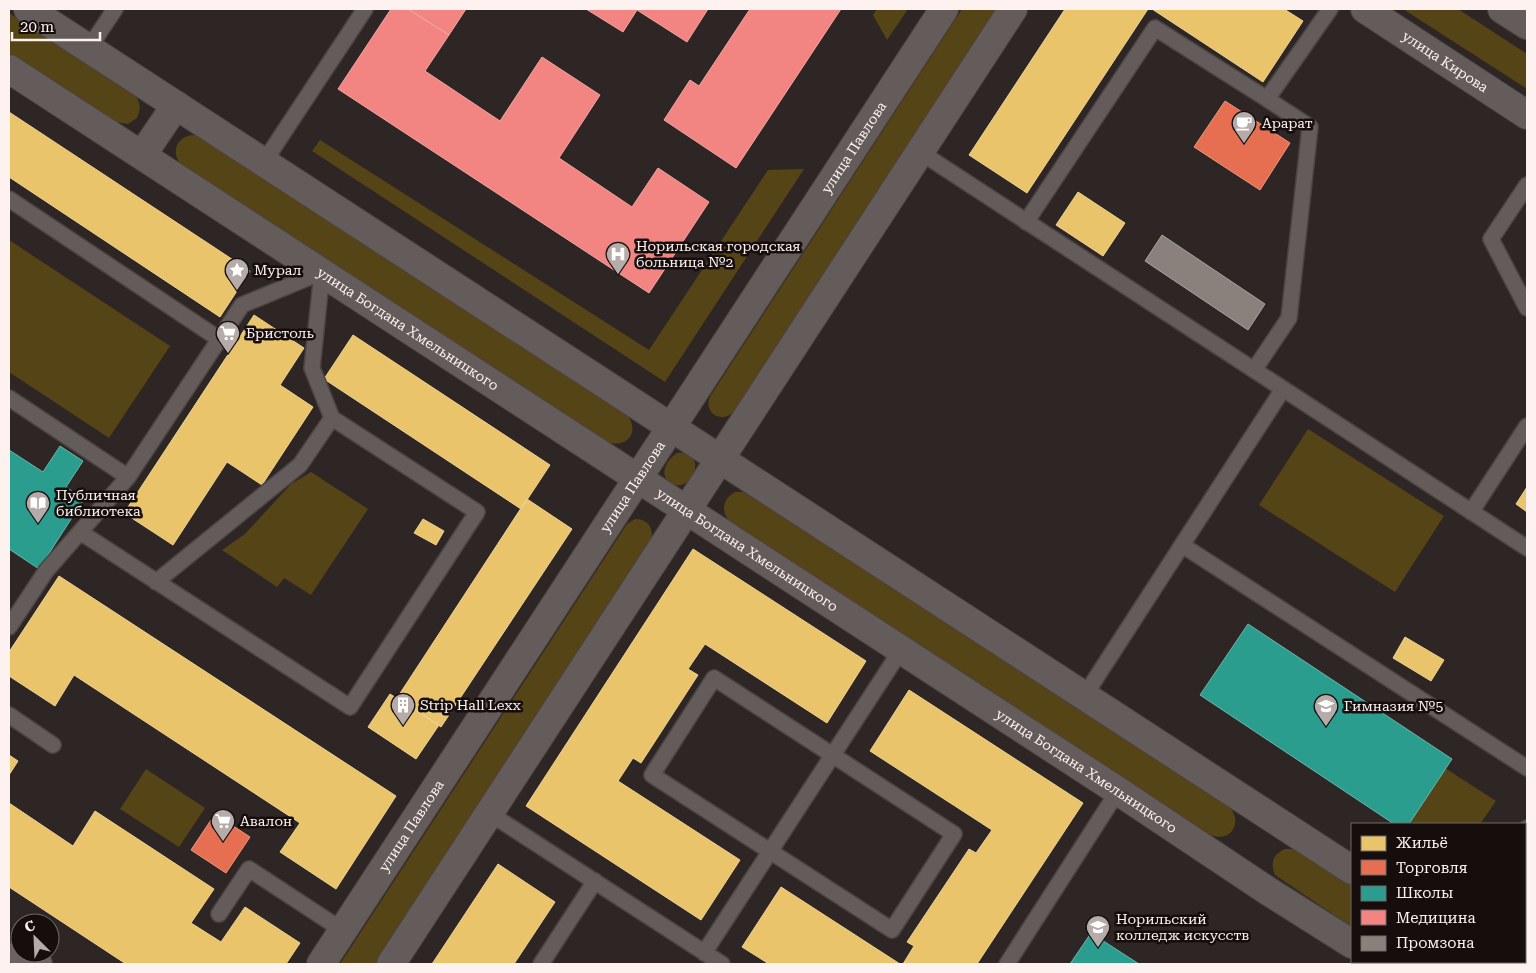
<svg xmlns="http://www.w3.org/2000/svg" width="1536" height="973" viewBox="0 0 1536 973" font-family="'Roboto Serif',serif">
<rect width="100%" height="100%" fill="#2e2624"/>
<!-- green -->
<path fill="#554416" d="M877 9H908L887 40 873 15Z
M962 9H997L735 410C722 426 701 412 711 395Z
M1403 9H1458L1527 54V89Z
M9 13 134 94C141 102 141 109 137 118L128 124 116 122 9 53Z
M192 135 198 136 626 414C641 430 628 449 608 442L180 164C171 151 177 137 192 135Z
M320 140 649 350 768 170 804 169 665 382 312 151Z
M9 240 170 346 109 438 9 372Z
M1308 429 1444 516 1395 592 1259 505Z
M677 453C709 450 693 493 673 484 657 477 666 460 677 453Z
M311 472 368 509 311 595 284 578 277 587 222 550 245 534 291 484Z
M735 492H742L748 493 1229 806C1243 822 1232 843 1211 835L730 522C720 511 723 499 735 492Z
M635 519C648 519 654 528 651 540L375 964H340L627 524Z
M1445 768 1496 801 1480 824H1415L1410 821Z
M146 769 205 808 179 847 120 809Z
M1285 849H1292L1298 851 1352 886V927L1275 875C1270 863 1273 854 1285 849Z"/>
<!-- homes -->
<path fill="#e9c46a" stroke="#efd292" d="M1065 9H1148L1027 193 969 155Z
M1152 9H1284L1303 21 1263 82Z
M9 112 250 271 220 317 9 177Z
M1078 192 1125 223 1103 256 1056 225Z
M254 315 304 348 280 385 313 407 262 485 227 462 173 545 124 513Z
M353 335 550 465 521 509 324 379Z
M1527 487V512L1516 504Z
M527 499 572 529 441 727 397 698Z
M423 519 444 531 436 545 414 533Z
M693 549 866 661 827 723 705 644 688 669 698 675 641 763 633 758 618 781 740 860 701 920 526 806Z
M59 576 396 796 336 889 280 852 300 823 74 675 55 706 9 676V652Z
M1405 637 1444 660 1431 681 1393 658Z
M909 690 1083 803 977 964H903L914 946 907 942 969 849 976 853 992 830 870 751Z
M390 694 439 725 416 759 368 727Z
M9 755 18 761 9 775Z
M9 803 73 846 95 811 214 889 191 923 221 942 245 907 300 943 286 964H126L9 887Z
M498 864 555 902 514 964H432Z
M781 887 900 964H769L742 947Z
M1527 888V940L1525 938V891Z"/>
<!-- shops -->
<path fill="#e76f51" stroke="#ee9681" d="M1225 101 1290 143 1260 190 1194 147Z
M215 814 250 837 226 873 191 850Z"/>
<!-- schools -->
<path fill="#2a9d8f" stroke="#69b6ac" d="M60 446 83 461 66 487 84 499 39 569 9 549V450L43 472Z
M1248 624 1452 759 1409 824H1394L1200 695Z
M1091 933 1139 964H1070Z"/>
<!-- health -->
<path fill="#f28482" stroke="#f5a5a3" d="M391 9H408L449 35 425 71 500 121 542 57 600 95 559 158 632 207 658 168 709 202 649 293 338 89Z
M408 9H466L449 35Z
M586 9H708L687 42 637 10 623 32Z
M750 9H841L736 168 664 120 690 80 699 86Z"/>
<!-- industry -->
<path fill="#8a817c" stroke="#aca39f" d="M1162 235 1265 304 1248 330 1145 261Z"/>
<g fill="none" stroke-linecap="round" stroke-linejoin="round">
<!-- service casing -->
<g stroke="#4c4443" stroke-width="18">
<path id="service" d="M89 48 115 9
M920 152 1527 548
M264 162 365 9
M1527 185 1491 239 1527 308
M9 199 219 339
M1026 222 1155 28 1267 99 1330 9
M1254 370 1289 318 1310 127 1267 99
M9 398 128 477
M1471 512 1527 426
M1182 545 1527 768
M156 582 300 465 332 418
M9 627 46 571 128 477 242 305 322 272 312 368 332 418 477 512 350 707 80 532
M714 678 954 834 892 930 652 775Z
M1085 695 1283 389
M9 715 53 745
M489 813 722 964
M1525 832 1527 828
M219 914 249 869 342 930
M704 953 901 650
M541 964 595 881
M1007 964 1118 791
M1360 964 1361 962"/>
</g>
<!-- tertiary casing -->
<g stroke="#4c4443" stroke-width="30">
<g id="tertiary">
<path d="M28 9 1352 870"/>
<path id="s1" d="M1365 9 1527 115"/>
<path d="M1502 9 1527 25"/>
<path id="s2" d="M9 69 1118 791 1268 891 1352 944"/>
<path d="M142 155 176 105"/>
<path d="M1380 962 1384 964"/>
<path d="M1497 962 1501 964"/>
<path id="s3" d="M321 964 944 9"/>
<path d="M391 964 1013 9"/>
</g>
</g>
<!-- secondary casing -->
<g stroke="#4c4443" stroke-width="30">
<path id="secondary" d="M21 953 38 964"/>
</g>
<!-- service -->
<use href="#service" stroke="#635c5a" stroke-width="15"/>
<!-- tertiary -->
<use href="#tertiary" stroke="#635c5a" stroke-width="28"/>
<!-- secondary -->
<use href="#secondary" stroke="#6c6261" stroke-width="28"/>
</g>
<!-- icons -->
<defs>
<g id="cafe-pin" transform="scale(1.25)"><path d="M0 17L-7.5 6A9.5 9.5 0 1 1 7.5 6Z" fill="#b5aba9" stroke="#150e0d"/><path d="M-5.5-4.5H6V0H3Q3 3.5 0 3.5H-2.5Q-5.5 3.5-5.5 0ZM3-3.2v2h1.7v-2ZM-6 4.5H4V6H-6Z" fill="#fff"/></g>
<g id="hospital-pin" transform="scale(1.25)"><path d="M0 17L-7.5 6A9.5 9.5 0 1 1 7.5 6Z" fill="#b5aba9" stroke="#150e0d"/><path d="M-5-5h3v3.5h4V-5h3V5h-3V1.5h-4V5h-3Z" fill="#fff"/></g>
<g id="sight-pin" transform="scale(1.25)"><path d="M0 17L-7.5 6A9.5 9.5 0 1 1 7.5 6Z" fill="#b5aba9" stroke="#150e0d"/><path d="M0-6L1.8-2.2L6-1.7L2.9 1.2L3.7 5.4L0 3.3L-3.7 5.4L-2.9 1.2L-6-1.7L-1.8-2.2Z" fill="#fff"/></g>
<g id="supermarket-pin" transform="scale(1.25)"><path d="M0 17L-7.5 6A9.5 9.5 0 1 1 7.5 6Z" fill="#b5aba9" stroke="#150e0d"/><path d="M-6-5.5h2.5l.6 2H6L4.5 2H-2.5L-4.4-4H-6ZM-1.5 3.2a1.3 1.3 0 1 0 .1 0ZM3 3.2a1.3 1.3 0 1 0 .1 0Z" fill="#fff"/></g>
<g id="library-pin" transform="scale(1.25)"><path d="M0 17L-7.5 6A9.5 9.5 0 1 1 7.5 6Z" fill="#b5aba9" stroke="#150e0d"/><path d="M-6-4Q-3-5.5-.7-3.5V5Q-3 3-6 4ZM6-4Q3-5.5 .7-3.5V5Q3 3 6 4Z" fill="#fff"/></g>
<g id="building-pin" transform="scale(1.25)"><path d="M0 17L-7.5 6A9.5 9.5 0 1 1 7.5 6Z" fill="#b5aba9" stroke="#150e0d"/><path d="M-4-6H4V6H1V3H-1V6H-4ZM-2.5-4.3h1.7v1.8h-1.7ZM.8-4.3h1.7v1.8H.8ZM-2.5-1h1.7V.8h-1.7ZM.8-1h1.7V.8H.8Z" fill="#fff"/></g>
<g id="school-pin" transform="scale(1.25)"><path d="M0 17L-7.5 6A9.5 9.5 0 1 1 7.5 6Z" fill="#b5aba9" stroke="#150e0d"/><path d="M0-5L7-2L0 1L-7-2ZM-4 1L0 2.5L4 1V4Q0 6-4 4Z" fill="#fff"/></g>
<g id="university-pin" transform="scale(1.25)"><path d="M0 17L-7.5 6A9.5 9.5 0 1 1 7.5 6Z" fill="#b5aba9" stroke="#150e0d"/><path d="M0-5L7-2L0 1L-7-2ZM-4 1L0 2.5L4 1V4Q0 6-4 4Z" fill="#fff"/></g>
</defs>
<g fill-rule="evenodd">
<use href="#cafe-pin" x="1244" y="123"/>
<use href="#hospital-pin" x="618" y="254"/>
<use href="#sight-pin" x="237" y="270"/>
<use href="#supermarket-pin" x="228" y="333"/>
<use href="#library-pin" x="38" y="503"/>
<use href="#building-pin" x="403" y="705"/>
<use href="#school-pin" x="1326" y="706"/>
<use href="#supermarket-pin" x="223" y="821"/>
<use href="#university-pin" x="1098" y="927"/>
</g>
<g text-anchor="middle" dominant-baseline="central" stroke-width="5" stroke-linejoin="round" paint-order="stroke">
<!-- street labels -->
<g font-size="14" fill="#fdf2f0" stroke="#150e0d">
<text stroke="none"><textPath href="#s1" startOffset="96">улица Кирова</textPath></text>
<text stroke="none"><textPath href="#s3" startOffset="975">улица Павлова</textPath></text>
<text stroke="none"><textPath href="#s2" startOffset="476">улица Богдана Хмельницкого</textPath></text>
<text stroke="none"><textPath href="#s3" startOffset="570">улица Павлова</textPath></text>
<text stroke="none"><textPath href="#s2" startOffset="881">улица Богдана Хмельницкого</textPath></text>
<text stroke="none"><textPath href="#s2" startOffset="1286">улица Богдана Хмельницкого</textPath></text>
<text stroke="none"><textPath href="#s3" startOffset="165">улица Павлова</textPath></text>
</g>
<!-- poi labels -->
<g font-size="14" fill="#fdf2f0" stroke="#150e0d" text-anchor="start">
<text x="1262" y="123">Арарат</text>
<text x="636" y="246">Норильская городская<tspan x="636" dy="16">больница №2</tspan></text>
<text x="254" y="270">Мурал</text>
<text x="246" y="333">Бристоль</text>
<text x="56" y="495">Публичная<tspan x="56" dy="16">библиотека</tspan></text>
<text x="420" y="705">Strip Hall Lexx</text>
<text x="1344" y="706">Гимназия №5</text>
<text x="240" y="821">Авалон</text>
<text x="1116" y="919">Норильский<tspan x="1116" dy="16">колледж искусств</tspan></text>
</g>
</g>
<!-- border -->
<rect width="1536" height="973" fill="none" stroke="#fdf2f0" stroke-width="20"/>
<!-- legend -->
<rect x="1351" y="823" width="175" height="140" fill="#150e0d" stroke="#726968"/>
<rect x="1361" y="836" width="25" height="15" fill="#e9c46a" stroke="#726968"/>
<text x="1396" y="848" font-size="15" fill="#fdf2f0">Жильё</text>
<rect x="1361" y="860" width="25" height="15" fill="#e76f51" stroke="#726968"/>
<text x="1396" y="873" font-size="15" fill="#fdf2f0">Торговля</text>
<rect x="1361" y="886" width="25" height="15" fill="#2a9d8f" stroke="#726968"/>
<text x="1396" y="898" font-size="15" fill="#fdf2f0">Школы</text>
<rect x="1361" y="910" width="25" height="15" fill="#f28482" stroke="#726968"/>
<text x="1396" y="923" font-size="15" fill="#fdf2f0">Медицина</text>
<rect x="1361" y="936" width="25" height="15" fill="#8a817c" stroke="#726968"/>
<text x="1396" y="948" font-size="15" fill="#fdf2f0">Промзона</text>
<!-- north arrow -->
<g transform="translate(35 938) rotate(336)"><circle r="24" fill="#150e0d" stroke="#726968"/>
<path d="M0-4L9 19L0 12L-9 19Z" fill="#b5aba9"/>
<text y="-8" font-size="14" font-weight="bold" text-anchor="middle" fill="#fdf2f0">С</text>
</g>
<!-- scale -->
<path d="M12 32v8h88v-8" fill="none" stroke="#fdf2f0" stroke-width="2.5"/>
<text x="20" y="32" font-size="15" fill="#fdf2f0" stroke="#150e0d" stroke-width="4" paint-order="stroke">20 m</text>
</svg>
